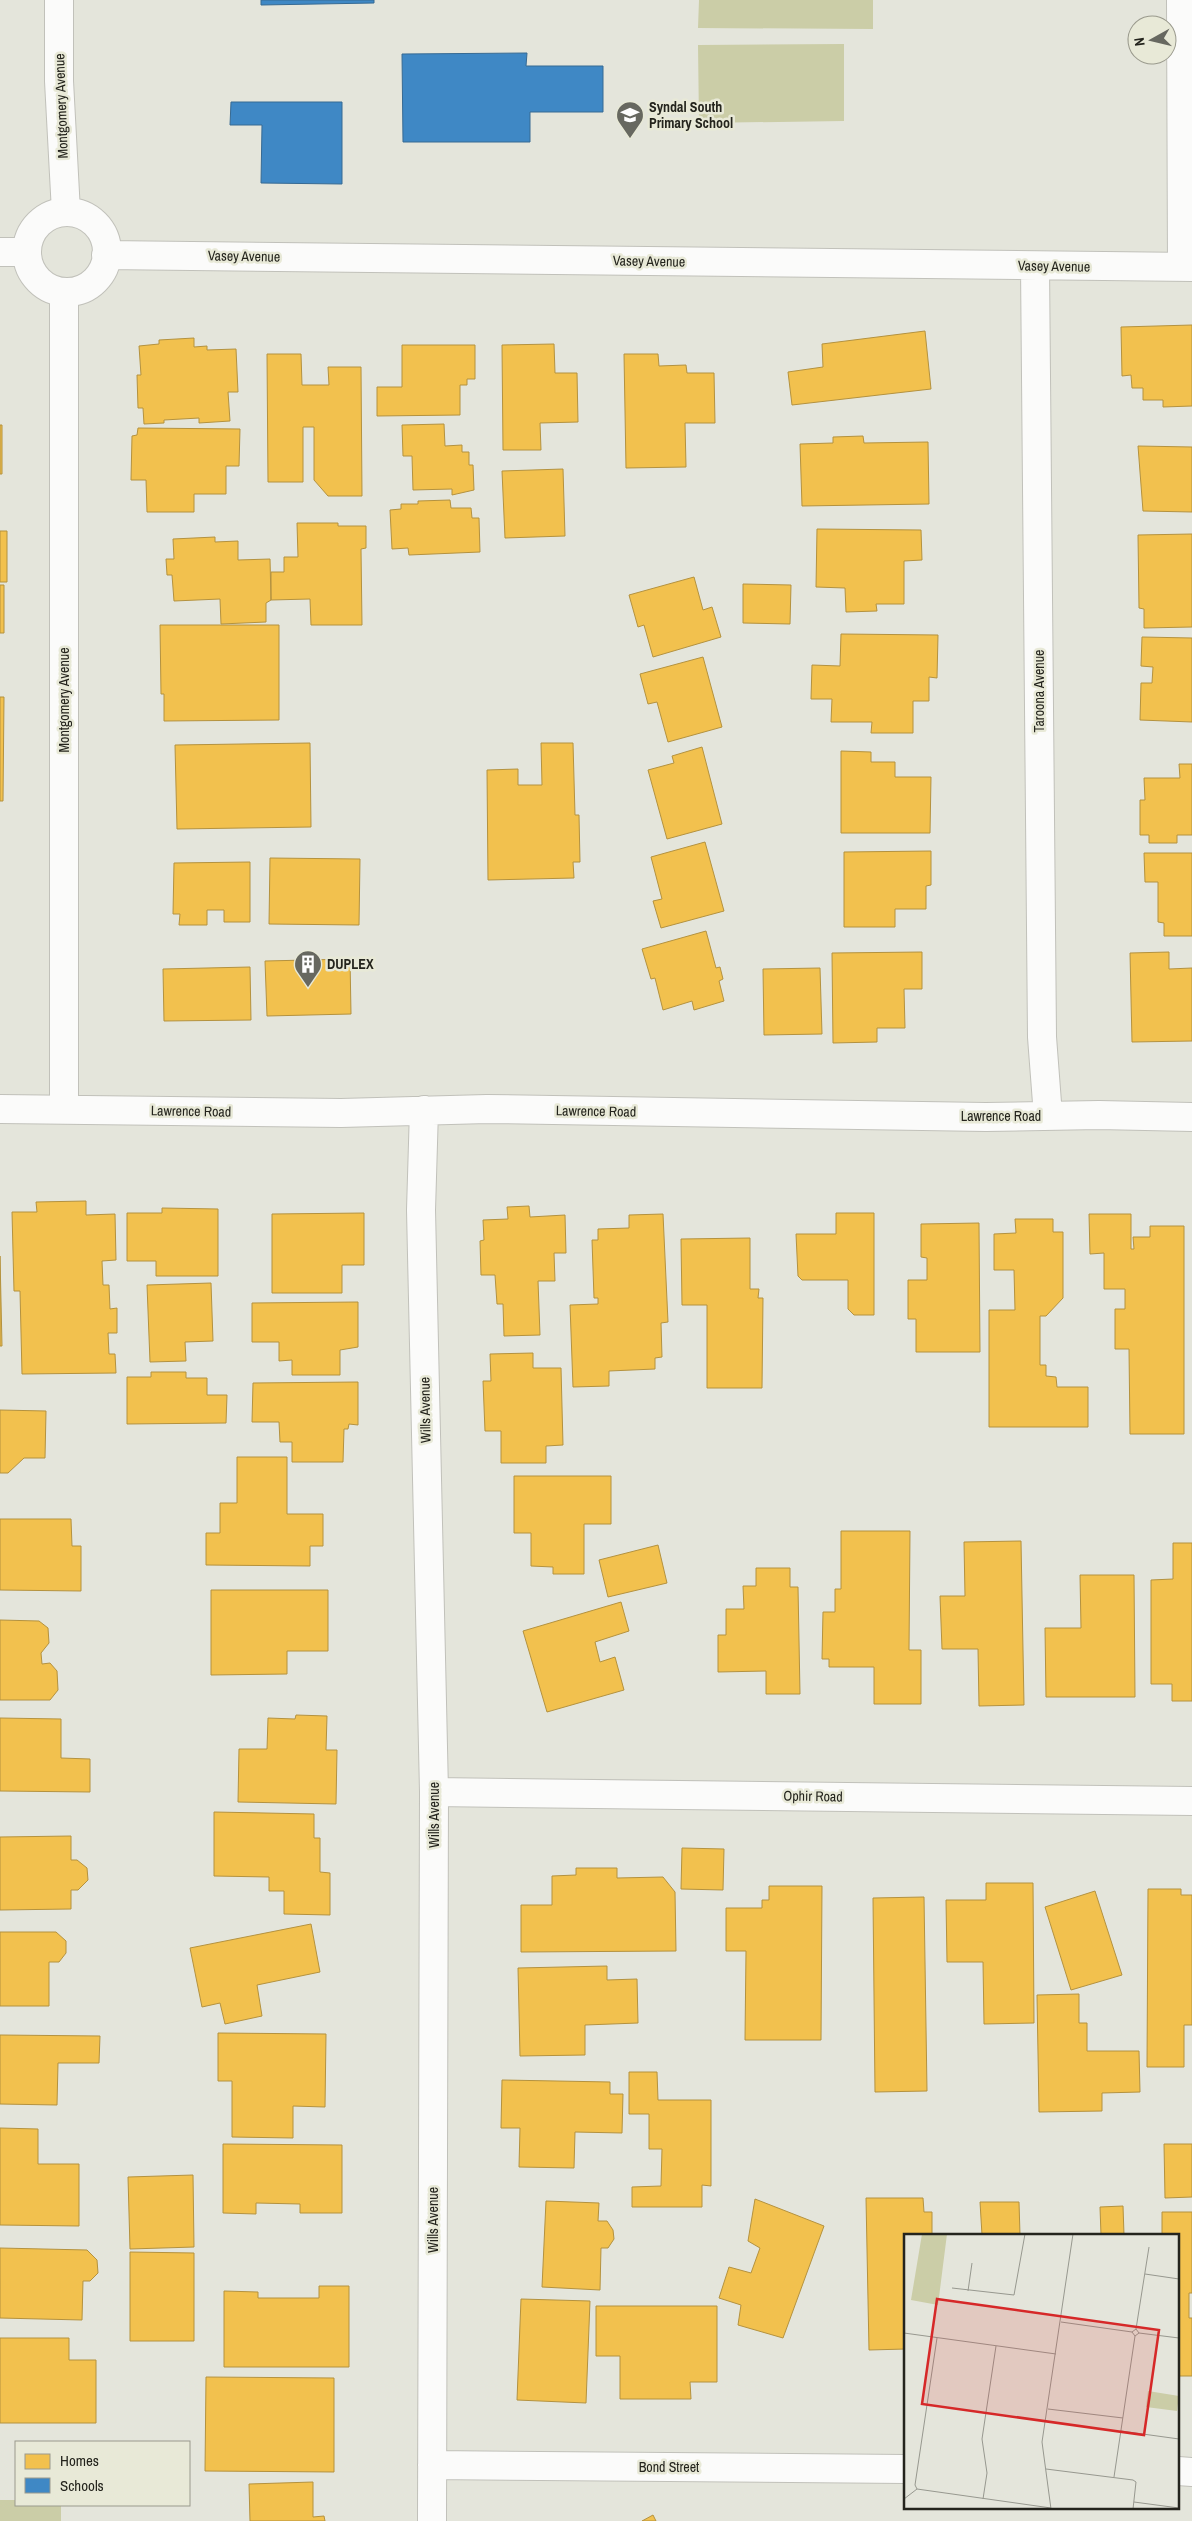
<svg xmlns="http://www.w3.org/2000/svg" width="1192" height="2521" viewBox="0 0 1192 2521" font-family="'Archivo Narrow',sans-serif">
<rect width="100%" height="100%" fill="#e4e5db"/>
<!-- green -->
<path fill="#cbcda7" d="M699 0H873V29L698 28Z
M844 44V121L699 123 698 45Z
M0 2500H16V2505H61V2521H0Z"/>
<!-- homes -->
<path fill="#f2c14e" stroke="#b4923f" d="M1192 325V406L1163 407V400H1143V388H1132L1131 375 1122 376 1121 327Z
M925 331 931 389 792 405 788 372 823 367 822 344Z
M194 338V347L207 346V350L236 349 238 392H228L230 421 199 423V418L164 420V423L144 424 143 408H138L137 375H141L139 346 159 344V340Z
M554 344 555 373H577L578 422 540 423 541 450H503L502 345Z
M402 345H475V379H467V385H460V415L377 416V387H402Z
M267 354H301L302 385H329L328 367H361L362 496H328L314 480V427H303V482H268Z
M624 354H658L659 366 686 365 687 373H714L715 423H685L686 467 626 468Z
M444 424 445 446 462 445V452H469V465H473L474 490 452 495V489L413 490 412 456H403L402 425Z
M0 425H2V474H0Z
M138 428 240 429 239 466H226V494H194V512H147L146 480H131L132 436 137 435Z
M863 436 864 443 928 442 929 504 802 506 800 444 833 443V437Z
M1138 446 1192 447V512L1143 511Z
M563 469 565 536 505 538 502 471Z
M450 500 451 508H471L472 518H479L480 552 409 555 408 548 392 549 390 510 401 509V504H418V501Z
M297 523H338V526H366V548L361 549 362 625H311L310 599 271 600V572H284V557H298Z
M817 529 921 530 922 560 904 561V604H876L877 611 846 612 845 588 816 587Z
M0 531H7V582H0Z
M1192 534V627L1144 628V609L1139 608 1138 535Z
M215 537V542L238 541V560L270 559 271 600 266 603V622L221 624 220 599 174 601 172 575H167L166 559H174L173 539Z
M694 577 703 610 712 607 721 637 653 657 644 625 638 627 629 595Z
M743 584 791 585 790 624 743 623Z
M0 585H4V633H0Z
M160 625H279V720L164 721V694H161Z
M841 634 938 635 937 678 929 677V701H913V733H871L872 722H831L832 699H811L812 665 840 666Z
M1142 637 1192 638V722L1140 720 1141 683H1152L1153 667 1141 666Z
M703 657 722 727 668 742 657 702 648 704 640 674Z
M0 697H4L3 801H0Z
M310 743 311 827 177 829 175 745Z
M541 743H573L575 815H579L580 862H573L574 878 488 880 487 770 518 769V785H542Z
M702 747 722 824 667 839 648 770 674 763 672 756Z
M841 751 871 752V762H895V777H931L930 833H841Z
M1179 764H1192V835H1177V843H1149V835H1140V800H1145L1144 778H1180Z
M705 842 724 911 661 928 653 901 662 899 651 857Z
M931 851V885L926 886V909H895V927H844V852Z
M1144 853H1192V936H1164V923L1158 922V882H1145Z
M270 858 360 859 359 925 269 924Z
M250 862V922H224V910H207V925H179L180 914H173L174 863Z
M706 931 716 968 720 967 723 979 719 981 724 1001 694 1010 692 1001 663 1010 655 978 651 979 642 949Z
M922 952V989H904L905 1028H877V1042L833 1043 832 953Z
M1169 952V969L1192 968V1041L1132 1042 1130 953Z
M350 959 351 1014 267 1016 265 961Z
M250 967 251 1020 164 1021 163 969Z
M820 968 822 1034 764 1035 763 969Z
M86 1201V1215L115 1214 116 1260 102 1261 103 1285H109L110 1309 117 1308V1333H108L109 1354H115L116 1373 22 1374 20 1291H14L12 1212H37L36 1202Z
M529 1206 530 1217 565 1215 566 1253H554L555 1281H538L540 1335 504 1336 503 1304H497L495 1275H481L480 1241 484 1240 483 1220 508 1219 507 1207Z
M162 1208 218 1209V1276H156V1261H127V1213H162Z
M364 1213V1265H342V1293H272V1214Z
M836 1213H874V1315H854L848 1309V1280H802L798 1276 796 1234H836Z
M663 1214 668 1322 661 1323 662 1357 655 1358V1369L609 1371V1386L573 1387 570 1305 598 1304V1298H594L592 1240H598V1229L629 1228V1215Z
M1089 1214H1131V1249H1134L1133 1237H1150V1226H1184V1434H1130L1129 1349H1115V1309H1125V1289H1104V1253L1090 1254Z
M1015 1219H1053V1232H1063V1298L1046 1316H1040V1365H1046V1376L1056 1377 1057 1387H1088V1427H989V1310H1015L1014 1270H994V1234L1016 1233Z
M979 1223 980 1352H916V1319H908V1280H927V1258L921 1257V1224Z
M750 1238V1289H759L758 1298H763L762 1388H707V1305H682L681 1239Z
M0 1256 2 1346H0Z
M211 1283 213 1341 185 1342 186 1361 150 1362 147 1285Z
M358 1302V1347L340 1350V1375H292V1360L279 1361V1342H252V1303Z
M533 1353V1368H561L563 1445 546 1446V1463H501V1431H485L483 1381H491L490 1354Z
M151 1372H186V1378H207V1395H227L226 1423 127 1424V1377H151Z
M358 1382V1425L349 1424 348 1429H344L343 1462H292V1442H280L279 1422H252L253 1383Z
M0 1410 46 1411 45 1458H24L8 1473H0Z
M237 1457H287V1514H323V1546H310V1566L206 1565V1533H220V1503H237Z
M514 1476H611V1524H584V1574H553V1567L531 1566V1533H514Z
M0 1519H71L72 1546H81V1591L0 1590Z
M841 1531H910L909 1650H921V1704H874V1667H829V1659H822L823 1612H835V1589H841Z
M1021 1541 1024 1705 979 1706 978 1649H942L940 1596H965L964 1542Z
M1173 1543H1192V1701H1172V1684H1151V1580L1173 1579Z
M658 1545 667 1583 608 1597 599 1560Z
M756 1568H790V1587H798L800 1694H766V1671L718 1672V1635H726V1609H744L743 1586H756Z
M1080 1575H1134L1135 1697H1046L1045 1628H1081Z
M211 1590H328V1651H287V1674L211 1675Z
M621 1602 629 1631 595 1642 600 1662 615 1657 624 1690 547 1712 523 1631Z
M0 1620 39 1621 48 1628 49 1643 41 1653 42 1664 50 1663 57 1671 58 1690 50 1700H0Z
M296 1715 327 1716 326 1750H337L336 1804 238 1802 239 1749H267L268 1718 295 1719Z
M0 1718 61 1719V1758L90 1759V1792L0 1791Z
M214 1812 314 1814V1838H320V1872L330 1873V1915L284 1914V1891H269V1877L214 1876Z
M71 1836V1860H77L87 1868 88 1880 78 1890H71V1909L0 1910V1837Z
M682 1848 724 1849 723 1890 681 1889Z
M576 1868H617V1878L663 1877 675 1892 676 1951 521 1952V1905H552V1876L576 1875Z
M986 1883H1033L1034 2023 984 2024 983 1962H947L946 1900H986Z
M769 1886H822L821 2040H745L746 1951H726V1908H762V1900H769Z
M1148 1889H1181V1895H1192V2025H1184V2067H1147Z
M1095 1891 1122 1975 1071 1990 1045 1907Z
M924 1897 927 2091 875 2092 873 1898Z
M311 1924 320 1972 257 1985 262 2016 225 2024 220 2003 202 2007 190 1948Z
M0 1932H56L66 1941V1953L59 1962H49V2006H0Z
M607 1966V1980L637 1979 638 2023 585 2025V2055L520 2056 518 1968Z
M1079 1994V2023H1087V2051H1139L1140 2092 1102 2093V2111L1039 2112 1037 1995Z
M218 2033 326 2034 325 2107 293 2106V2138L232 2137V2081H218Z
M0 2035 100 2036 99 2063H58L57 2105 0 2104Z
M629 2072H657L658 2100H711V2186L702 2185V2207H632V2187L661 2186 662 2149H649V2114H629Z
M502 2080 610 2082V2094H623L622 2133 575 2132 574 2168 519 2167 520 2128H501Z
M0 2128 38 2129V2164H79V2226L0 2225Z
M223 2144 342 2145V2213H300V2204L256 2203V2214L223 2213Z
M1164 2144H1192V2197L1165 2198Z
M193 2175 194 2247 130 2249 128 2177Z
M866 2198H923L924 2212H932V2235H906V2349L869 2350Z
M755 2199 824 2226 783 2338 738 2325 741 2305 719 2298 729 2267 751 2273 760 2248 748 2241Z
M546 2201 599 2203 598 2221H607L613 2230 614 2239 608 2248H601L600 2290 542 2287Z
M980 2202H1019L1020 2235H982Z
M1123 2206 1124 2235H1101L1100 2207Z
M1162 2212H1192V2293H1189V2318H1192V2376H1178V2235H1162Z
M0 2248 87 2250 97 2260 98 2273 90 2281H83L82 2320 0 2318Z
M130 2252 194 2253V2341H130Z
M319 2286H349V2367H224V2291L258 2292V2298H319Z
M521 2299 590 2301 586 2403 517 2400Z
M596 2306H717V2382H690L691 2399H620V2356H596Z
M0 2338H69V2360H96V2423H0Z
M206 2377 334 2378V2472L205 2471Z
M313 2482V2517L324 2516 325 2521H250L249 2484Z
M653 2515 656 2521H642Z"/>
<!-- schools -->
<path fill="#3f88c5" stroke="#376a93" d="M261 0H374V3L261 5Z
M527 53 526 66H603V112H530V142H403L402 54Z
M231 102H342V184L261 183 262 125H230Z"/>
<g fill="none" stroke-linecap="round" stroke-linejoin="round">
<!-- street casing -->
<g stroke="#c1c1ba" stroke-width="30">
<path id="street" d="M59 0V81L66 212
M1181 0 1182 267
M27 252a40 40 0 1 1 80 0a40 40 0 1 1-80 0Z
M0 252H26
M106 255 1192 267
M1035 266 1042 1037 1048 1116
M64 292V1109
M0 1109 341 1113 487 1109 986 1117 1099 1115 1192 1117
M424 1110 421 1210 434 1792 432 2521
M434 1792 1192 1801
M432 2465 906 2469
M1178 2471 1192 2472"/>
</g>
<!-- street -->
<use href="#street" stroke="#fbfbfa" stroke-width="28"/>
</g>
<!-- icons -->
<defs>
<g id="school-pin" transform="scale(1.4375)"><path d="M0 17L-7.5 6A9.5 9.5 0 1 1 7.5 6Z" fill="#676860" stroke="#e8e9d7"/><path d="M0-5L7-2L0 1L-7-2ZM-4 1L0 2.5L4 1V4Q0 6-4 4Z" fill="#fff"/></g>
<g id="building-pin" transform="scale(1.4375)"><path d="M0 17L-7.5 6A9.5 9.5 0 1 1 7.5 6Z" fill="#676860" stroke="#e8e9d7"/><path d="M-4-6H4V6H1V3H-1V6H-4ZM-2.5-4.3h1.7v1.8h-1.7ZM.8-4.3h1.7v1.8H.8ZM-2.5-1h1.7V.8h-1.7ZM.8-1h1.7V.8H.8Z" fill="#fff"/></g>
</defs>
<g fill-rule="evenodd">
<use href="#school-pin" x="630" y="115"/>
<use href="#building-pin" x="308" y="964"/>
</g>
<g text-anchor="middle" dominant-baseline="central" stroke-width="5" stroke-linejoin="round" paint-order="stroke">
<!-- street labels -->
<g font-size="14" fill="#24241d" stroke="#e8e9d7">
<text transform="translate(61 106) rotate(-92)">Montgomery Avenue</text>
<text transform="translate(244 256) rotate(1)">Vasey Avenue</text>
<text transform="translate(649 261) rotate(1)">Vasey Avenue</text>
<text transform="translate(1054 266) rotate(1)">Vasey Avenue</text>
<text transform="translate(1039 691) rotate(-90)">Taroona Avenue</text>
<text transform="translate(64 700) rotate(-90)">Montgomery Avenue</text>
<text transform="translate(191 1111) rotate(1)">Lawrence Road</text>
<text transform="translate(596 1111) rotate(1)">Lawrence Road</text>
<text x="1001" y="1116">Lawrence Road</text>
<text transform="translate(425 1410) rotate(-91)">Wills Avenue</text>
<text transform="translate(813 1796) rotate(1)">Ophir Road</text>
<text transform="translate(434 1815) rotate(-90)">Wills Avenue</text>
<text transform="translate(433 2220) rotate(-90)">Wills Avenue</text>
<text x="669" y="2467">Bond Street</text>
</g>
<!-- poi labels -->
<g font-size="14" font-weight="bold" fill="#24241d" stroke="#e8e9d7" text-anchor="start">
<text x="649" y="107">Syndal South<tspan x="649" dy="16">Primary School</tspan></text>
<text x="327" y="964">DUPLEX</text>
</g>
</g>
<!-- overview -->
<g transform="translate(904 2234)">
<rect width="275" height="275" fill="#e4e5db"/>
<path d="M18 0H43L34 71 7 66ZM244 157 275 162 273 177 242 173Z" fill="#cbcda7"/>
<path fill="none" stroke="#97988f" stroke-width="1" d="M241 40 275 45M48 54 110 61 121 0M64 57 68 29M157 88 228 98M232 95 245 13M0 99 152 120M235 99 275 104M144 175 219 184M217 197 275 205M142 235 229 246 232 248 229 275M210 243 231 102 228 98 232 95 235 99 231 102M13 255 11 251 33 104M0 265 13 255 147 274M79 265 83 239 78 205 92 112M230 268 275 274M147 275 138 208 169 0"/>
<path fill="#d62828" fill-opacity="0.15" stroke="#d62828" stroke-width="2.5" d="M33 65 255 96 240 201 18 170Z"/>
<rect width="275" height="275" fill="none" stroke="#24241d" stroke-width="2.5"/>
</g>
<!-- legend -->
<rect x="15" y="2441" width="175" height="65" fill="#e8e9d7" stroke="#9a9a8d"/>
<rect x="25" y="2454" width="25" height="15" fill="#f2c14e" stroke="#9a9a8d"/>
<text x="60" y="2466" font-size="15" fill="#24241d">Homes</text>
<rect x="25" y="2478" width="25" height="15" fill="#3f88c5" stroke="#9a9a8d"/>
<text x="60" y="2491" font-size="15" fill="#24241d">Schools</text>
<!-- north arrow -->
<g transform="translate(1152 40) rotate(262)"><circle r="24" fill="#e8e9d7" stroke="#9a9a8d"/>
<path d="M0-4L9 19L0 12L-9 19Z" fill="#676860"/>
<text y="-8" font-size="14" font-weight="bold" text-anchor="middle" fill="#24241d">N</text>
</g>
</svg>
